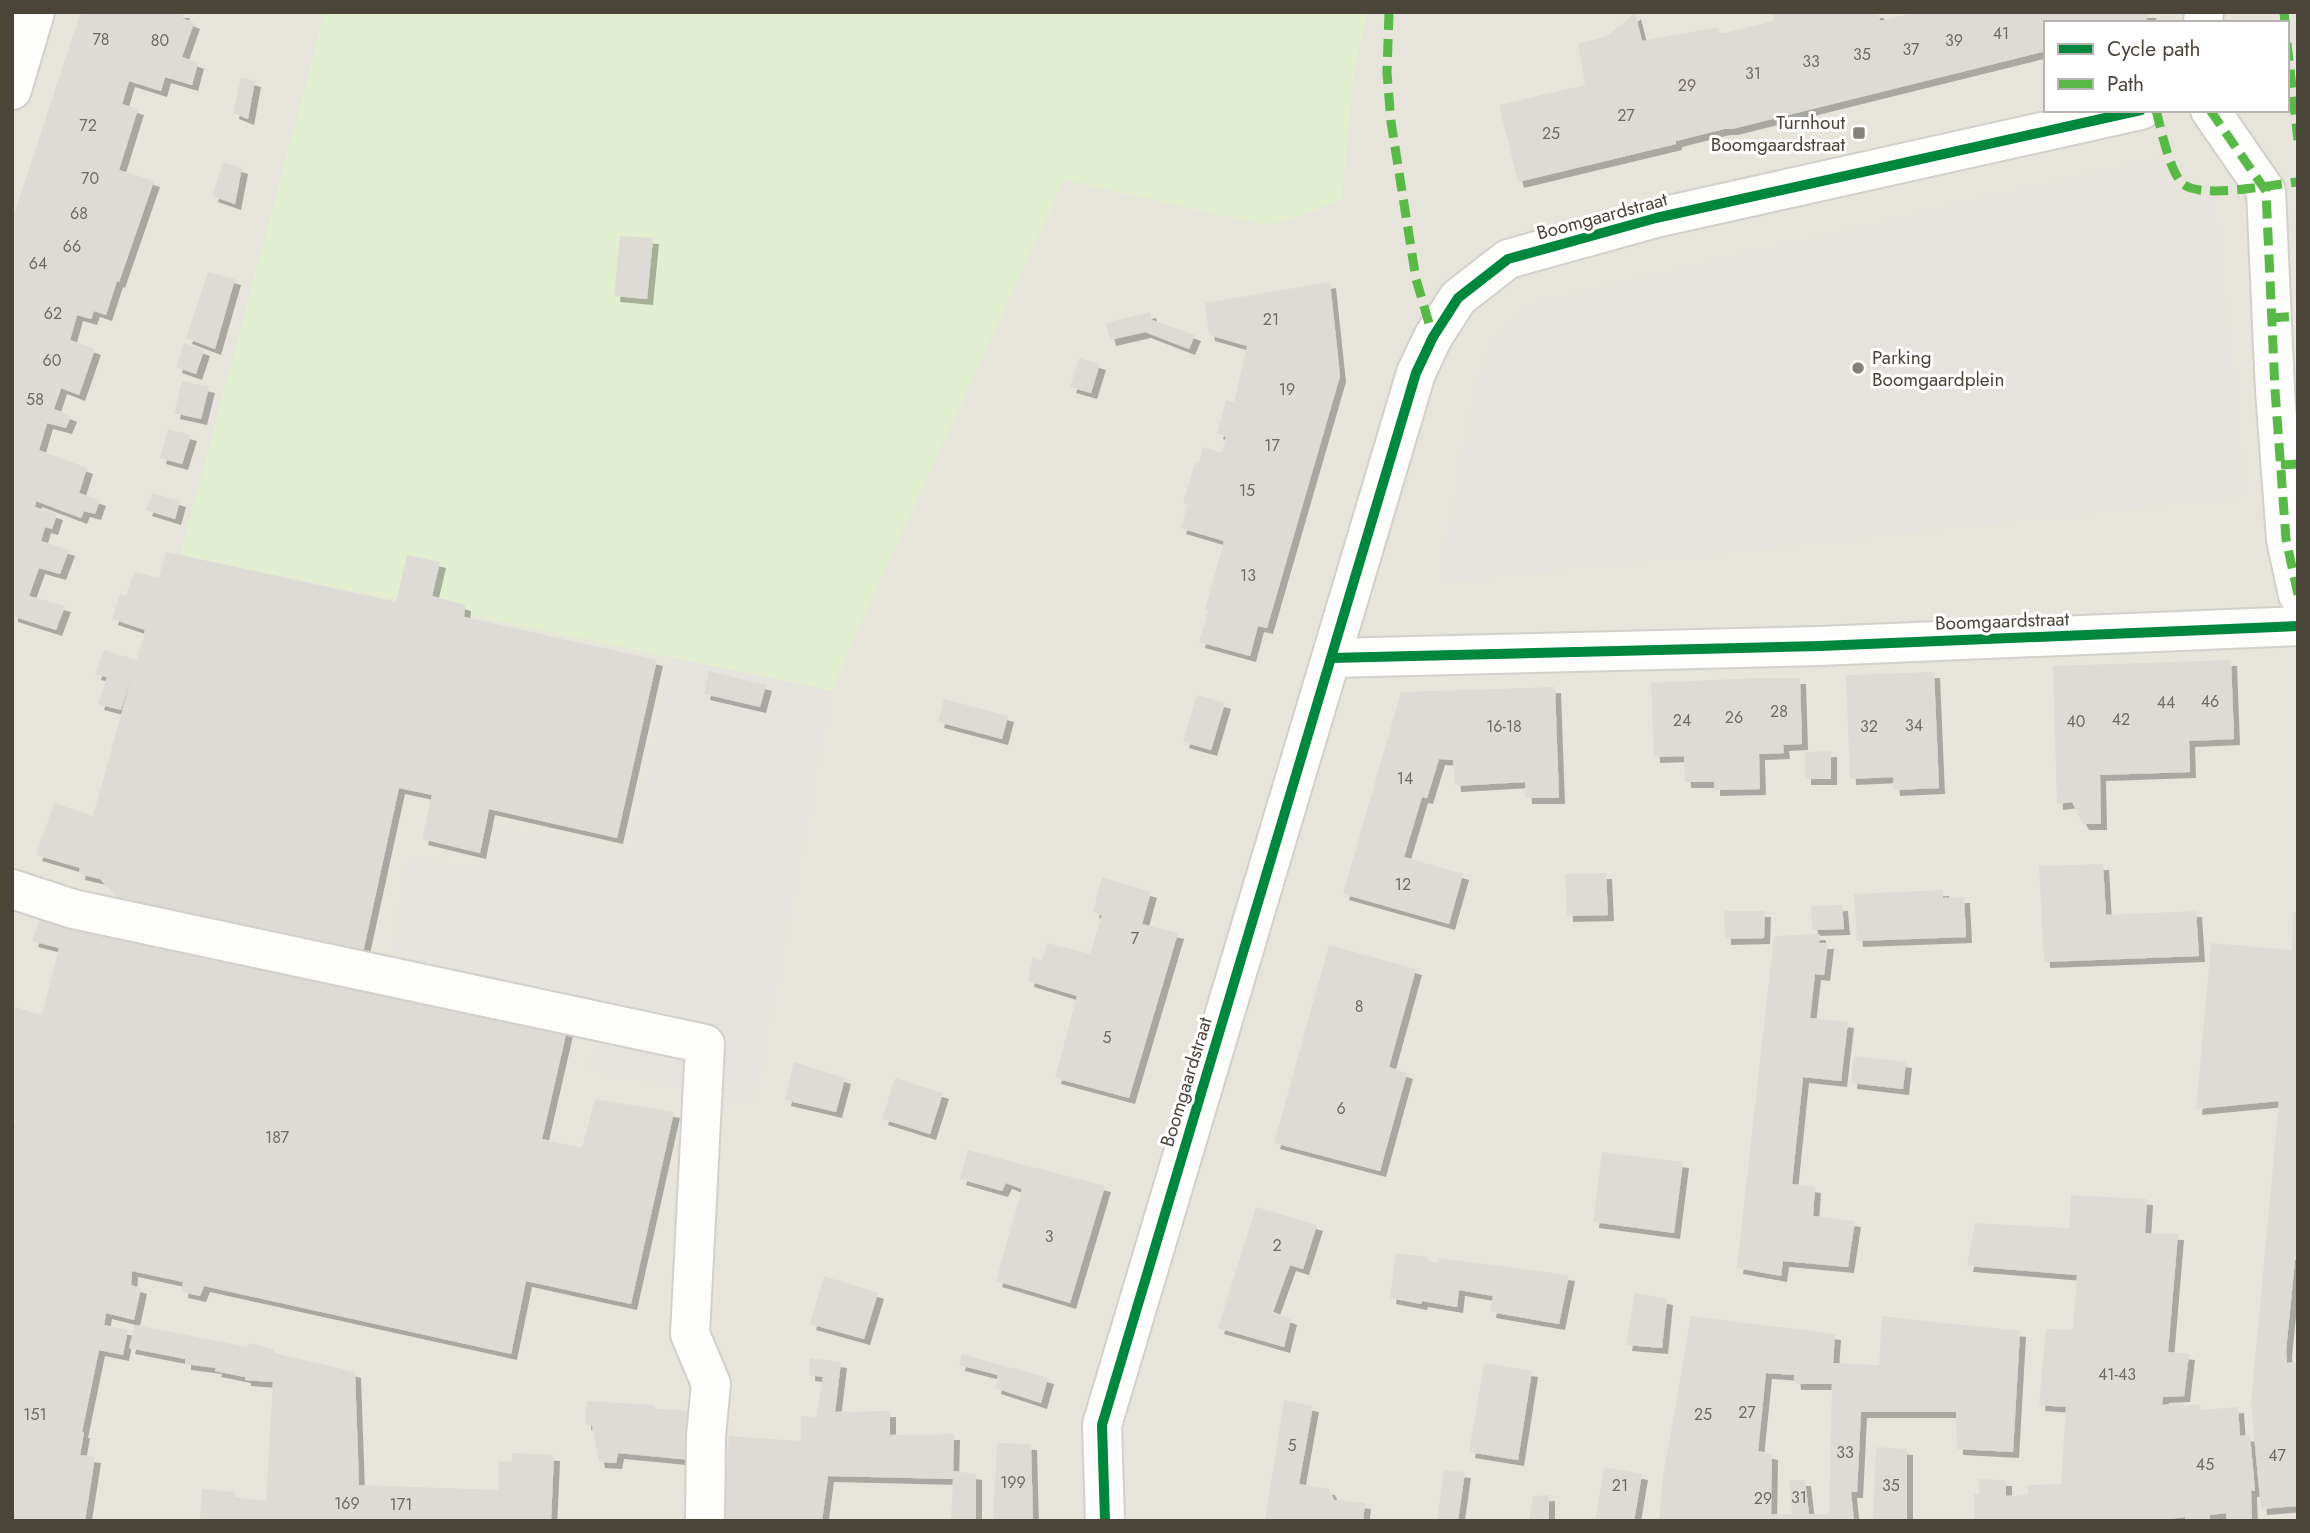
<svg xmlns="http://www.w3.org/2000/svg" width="2310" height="1533" viewBox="0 0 2310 1533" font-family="Jost,sans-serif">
<defs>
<filter id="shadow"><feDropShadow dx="6" dy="6" stdDeviation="0" flood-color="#0004"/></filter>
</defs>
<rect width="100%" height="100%" fill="#f4f2ee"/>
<!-- residential -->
<path fill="#e7e4dc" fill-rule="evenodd" d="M12 12H2298V1521H12ZM2046 23H2287V110H2046Z"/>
<!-- green -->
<path fill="#e1eecf" d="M325 12H1367L1353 81 1342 199 1295 218 1265 225 1064 180 854 638 832 691 180 555Z"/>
<!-- parking -->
<path fill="#e6e3df" d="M2162 157 2179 202 2214 197 2246 496 1439 583 1475 393 1491 344 1508 321 1536 303Z
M673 658 832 691 754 1102 588 1070 602 1011 388 970 409 856 486 870 494 826 632 852Z"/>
<!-- building -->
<path fill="#dedbd6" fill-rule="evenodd" filter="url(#shadow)" d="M81 12H184L182 18 194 23 182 57 198 63 192 85 165 77 161 91 129 81 122 104 138 109 119 170 154 181 119 282 117 281 106 315 94 311 91 319 77 315 70 340 95 349 79 395 61 388 54 409 71 416 66 428 47 423 39 450 87 468 79 493 100 500 95 514 84 511 81 518 36 501 35 507 57 514 52 529 45 527 41 541 69 550 60 574 39 568 29 596 65 606 56 630 12 616V220Z
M1773 12H1878L1880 21 1918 12H2151L2144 23H2046V51L1732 129H1724L1676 141V144L1518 182 1499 105 1585 85 1578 44 1607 36 1635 13 1642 41 1718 27 1720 34 1774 21Z
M241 77 255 81 248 119 233 113Z
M223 162 242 168 235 204 212 196Z
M620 236 653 238 647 299 614 296Z
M208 272 235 279 215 349 186 338Z
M1330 282 1340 376 1267 628 1258 626 1250 656 1199 642 1208 611 1205 610 1224 541 1180 528 1188 505 1183 503 1195 462 1199 463 1203 447 1222 453 1226 437 1217 433 1226 400 1234 402 1247 346 1209 335 1205 303Z
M1150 312 1152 320 1195 335 1189 349 1145 332 1110 340 1106 323Z
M184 343 204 350 196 374 176 367Z
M1079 358 1100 364 1091 393 1070 387Z
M182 381 209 387 201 419 174 413Z
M168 429 191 435 182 464 160 458Z
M152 493 180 501 175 519 146 510Z
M166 552 396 602 407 555 440 562 432 596 465 605 464 617 657 660 617 838 489 809 480 853 422 839 432 795 399 788 362 957 122 902 100 879 79 874 80 868 36 855 54 803 93 816 131 679 121 710 98 704 107 677 95 674 104 650 137 660 145 630 112 619 120 594 126 596 134 572 159 578Z
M2231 660 2234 739 2189 741 2190 772 2100 775 2101 824H2083L2072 802 2057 804 2053 666Z
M709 671 766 685 760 707 704 694Z
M1934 672 1939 788 1894 790 1893 777 1850 779 1846 675Z
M1756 678H1800L1802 744 1783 745 1784 753 1759 754 1760 789 1714 790V782H1685L1684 756 1654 757 1651 683Z
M1555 687 1559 798H1526L1525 782 1455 786 1453 760 1439 759 1427 798 1422 797 1404 857 1463 874 1449 924 1343 894 1401 692Z
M1197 695 1225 703 1211 750 1183 742Z
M944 699 1008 716 1002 739 938 722Z
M1831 751V779H1805V752Z
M2103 864 2106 915 2196 911 2199 956 2044 962 2039 866Z
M1606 873 1608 915 1567 916 1565 874Z
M1102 877 1151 892 1142 924 1178 933 1129 1098 1055 1078 1077 996 1028 981 1033 957 1042 961 1047 943 1090 954 1102 915 1093 912Z
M1943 890V898L1964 897 1966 937 1857 941 1854 894Z
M1842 905 1844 929 1812 930 1811 906Z
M1724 911H1765L1764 938 1725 939Z
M2293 912H2298V1260H2295L2286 1351 2287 1363 2298 1362V1506L2261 1509 2251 1403 2279 1101 2196 1109 2211 943 2292 950Z
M41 917 567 1030 542 1139 582 1148 595 1099 674 1112 631 1304 526 1281 511 1354 204 1286 200 1296 182 1292 183 1282 132 1271 131 1285 141 1288 134 1320 106 1313 104 1325 128 1330 123 1355 99 1350 82 1432H84L80 1455 95 1457 85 1521H12V1129L16 1120 12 1119V1006L42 1015 59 948 32 941Z
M1820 934 1819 943H1828L1824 975 1815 974 1810 1018 1848 1022 1841 1081 1803 1077 1792 1184 1815 1187 1813 1216 1855 1221 1848 1267 1783 1261 1781 1276 1737 1268 1774 936Z
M1329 945 1416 969 1389 1067 1407 1073 1380 1171 1274 1143Z
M1854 1056 1906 1062 1903 1089 1851 1083Z
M794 1062 845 1078 836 1112 785 1100Z
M895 1078 943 1093 930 1134 882 1119Z
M968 1150 1105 1186 1070 1303 996 1281 1022 1189 1006 1183 1002 1191 960 1179Z
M1602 1152 1683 1162 1674 1233 1593 1222Z
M2071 1195 2147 1199 2145 1233 2178 1234 2168 1352 2189 1354 2184 1396 2163 1397 2162 1405 2184 1403V1406L2200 1404 2201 1410 2238 1407 2240 1436 2250 1435 2255 1491H2251L2252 1521H2227L2226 1513 2210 1515V1521H2185V1517L2152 1521H1974V1494H1979V1479L2006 1480V1496L2028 1495V1485L2061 1484 2066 1407 2039 1405 2046 1329 2073 1330 2077 1275 1967 1266 1975 1223 2069 1228Z
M1256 1207 1317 1225 1303 1269 1290 1265 1273 1312 1291 1319 1284 1347 1218 1328Z
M1396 1253 1428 1257 1427 1261 1438 1263 1439 1258 1569 1275 1559 1324 1490 1312 1493 1296 1459 1290 1457 1307 1422 1301 1421 1304 1390 1298Z
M824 1276 878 1293 864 1339 810 1324Z
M1635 1293 1667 1299 1662 1348 1626 1345Z
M1691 1316 1835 1334 1833 1363 1879 1365 1882 1316 2020 1331 2013 1452 1957 1449 1956 1412H1861L1857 1492H1851L1854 1521H1659L1663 1477ZM1766 1373 1794 1375 1795 1384H1832L1829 1514H1809L1805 1480H1789L1792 1514H1771L1772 1454 1758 1451Z
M135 1325 248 1347V1343L274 1349V1353L355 1372 359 1485 498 1490 499 1461 512 1462V1453L554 1455 551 1521H200L202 1489 235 1492V1497L266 1501 273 1382 245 1380V1377L215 1371 216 1368 185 1364V1359L129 1348Z
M962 1354 1048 1378 1041 1403 995 1388 998 1375 959 1365Z
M810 1358 841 1362 835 1412 890 1411V1435L954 1434 953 1471 976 1474V1521H951L953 1479 828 1476 822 1521H723L729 1436 801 1441V1416L816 1417 823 1377 809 1375Z
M1484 1363 1532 1371 1518 1460 1469 1452Z
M1284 1400 1313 1406 1299 1484 1329 1489 1334 1500 1365 1503 1363 1521H1265Z
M587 1401 655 1405V1409L695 1411 691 1460 618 1453 616 1463 599 1462 592 1425 585 1424Z
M997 1443 1031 1444 1033 1521H993Z
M1876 1447 1907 1449V1521H1873Z
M1604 1467 1642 1474 1634 1521H1595Z
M1444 1470 1465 1472 1458 1521H1437Z
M1549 1495V1521H1529L1533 1496Z"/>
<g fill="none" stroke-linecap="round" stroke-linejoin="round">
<!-- minor casing -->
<g stroke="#d2d0cb" stroke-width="42">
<path id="minor" d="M2203 23 2204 12
M12 90 35 12
M2210 110 2266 191 2275 390 2286 539 2298 595
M1331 658 1820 646 2298 626
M12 889 73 909 705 1044 690 1334 711 1384 706 1436 705 1521
M1105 1521 1102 1425 1416 373 1433 337 1458 298 1508 259 1656 218 2141 110"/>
</g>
<!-- minor -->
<use href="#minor" stroke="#fdfdfc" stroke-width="38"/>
<!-- quiet -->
<path stroke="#58b947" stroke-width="9" stroke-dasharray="18 9" stroke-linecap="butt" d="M1389 12 1387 73 1391 122 1416 279 1433 337
M2284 12 2285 23
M2287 43 2298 140
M2156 110C2161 129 2169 168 2181 182 2196 201 2274 184 2298 182
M2210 110 2266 191 2275 390 2286 539 2298 595
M2271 318 2298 316
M2281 465 2298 464"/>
<!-- cycleway casing -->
<g stroke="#fff" stroke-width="15">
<path id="cycleway" d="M1331 658 1820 646 2298 626
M1105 1521 1102 1425 1416 373 1433 337 1458 298 1508 259 1656 218 2141 110"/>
</g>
<!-- cycleway -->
<use href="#cycleway" stroke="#00873e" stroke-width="10"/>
</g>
<!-- markers -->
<g fill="#868178" stroke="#fff" stroke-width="2.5">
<rect x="1852" y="126" width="14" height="14" rx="3.5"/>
<circle cx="1858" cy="368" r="7"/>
</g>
<g text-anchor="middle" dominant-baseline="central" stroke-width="6" stroke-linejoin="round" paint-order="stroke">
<!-- number labels -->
<g font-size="16" fill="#706a61">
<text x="2001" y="33">41</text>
<text x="101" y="39">78</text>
<text x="160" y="40">80</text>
<text x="1954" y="40">39</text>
<text x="1911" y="49">37</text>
<text x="1862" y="54">35</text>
<text x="1811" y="61">33</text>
<text x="1753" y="73">31</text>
<text x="1687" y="85">29</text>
<text x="1626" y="115">27</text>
<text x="88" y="125">72</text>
<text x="1551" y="133">25</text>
<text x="90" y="178">70</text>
<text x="79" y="213">68</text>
<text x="72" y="246">66</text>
<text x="38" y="263">64</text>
<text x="53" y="313">62</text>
<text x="1271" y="319">21</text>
<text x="52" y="360">60</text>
<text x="1287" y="389">19</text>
<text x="35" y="399">58</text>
<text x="1272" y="445">17</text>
<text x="1247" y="490">15</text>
<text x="1248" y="575">13</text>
<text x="2210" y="701">46</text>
<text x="2166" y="702">44</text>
<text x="1779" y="711">28</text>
<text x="1734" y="717">26</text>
<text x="2121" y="719">42</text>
<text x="1682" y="720">24</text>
<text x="2076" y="721">40</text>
<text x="1914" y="725">34</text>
<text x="1504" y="726">16-18</text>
<text x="1869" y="726">32</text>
<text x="1405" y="778">14</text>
<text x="1403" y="884">12</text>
<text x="1135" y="938">7</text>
<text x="1359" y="1006">8</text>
<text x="1107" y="1037">5</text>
<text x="1341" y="1108">6</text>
<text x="277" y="1137">187</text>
<text x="1049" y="1236">3</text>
<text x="1277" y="1245">2</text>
<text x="2117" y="1374">41-43</text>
<text x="1747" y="1412">27</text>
<text x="35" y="1414">151</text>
<text x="1703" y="1414">25</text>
<text x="1292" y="1445">5</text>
<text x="1845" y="1452">33</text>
<text x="2277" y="1455">47</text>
<text x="2205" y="1464">45</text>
<text x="1013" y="1482">199</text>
<text x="1620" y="1485">21</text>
<text x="1891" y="1485">35</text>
<text x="1799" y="1497">31</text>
<text x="1763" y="1498">29</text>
<text x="347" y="1503">169</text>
<text x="401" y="1504">171</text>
</g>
<!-- poi labels -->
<g font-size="19" fill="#4b4439" stroke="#fff" text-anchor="end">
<text x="1845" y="122">Turnhout<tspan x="1845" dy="22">Boomgaardstraat</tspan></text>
<text x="1872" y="357" text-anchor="start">Parking<tspan x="1872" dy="22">Boomgaardplein</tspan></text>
</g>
<!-- street labels -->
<g font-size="19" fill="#4b4439" stroke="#fff">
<text transform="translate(1602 216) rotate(-15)">Boomgaardstraat</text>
<text transform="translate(2002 621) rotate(-2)">Boomgaardstraat</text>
<text transform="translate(1186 1082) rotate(-73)">Boomgaardstraat</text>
</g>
</g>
<!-- border -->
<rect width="2310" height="1533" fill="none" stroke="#4b4439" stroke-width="28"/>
<!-- legend -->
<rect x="2044" y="21" width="245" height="91" fill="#ffffff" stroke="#b7b4b0" stroke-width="2"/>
<rect x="2058" y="44" width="35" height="10" fill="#00873e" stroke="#b7b4b0" stroke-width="2"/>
<text x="2107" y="56" font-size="21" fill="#4b4439">Cycle path</text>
<rect x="2058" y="79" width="35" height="10" fill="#58b947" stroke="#b7b4b0" stroke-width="2"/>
<text x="2107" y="91" font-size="21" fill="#4b4439">Path</text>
</svg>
